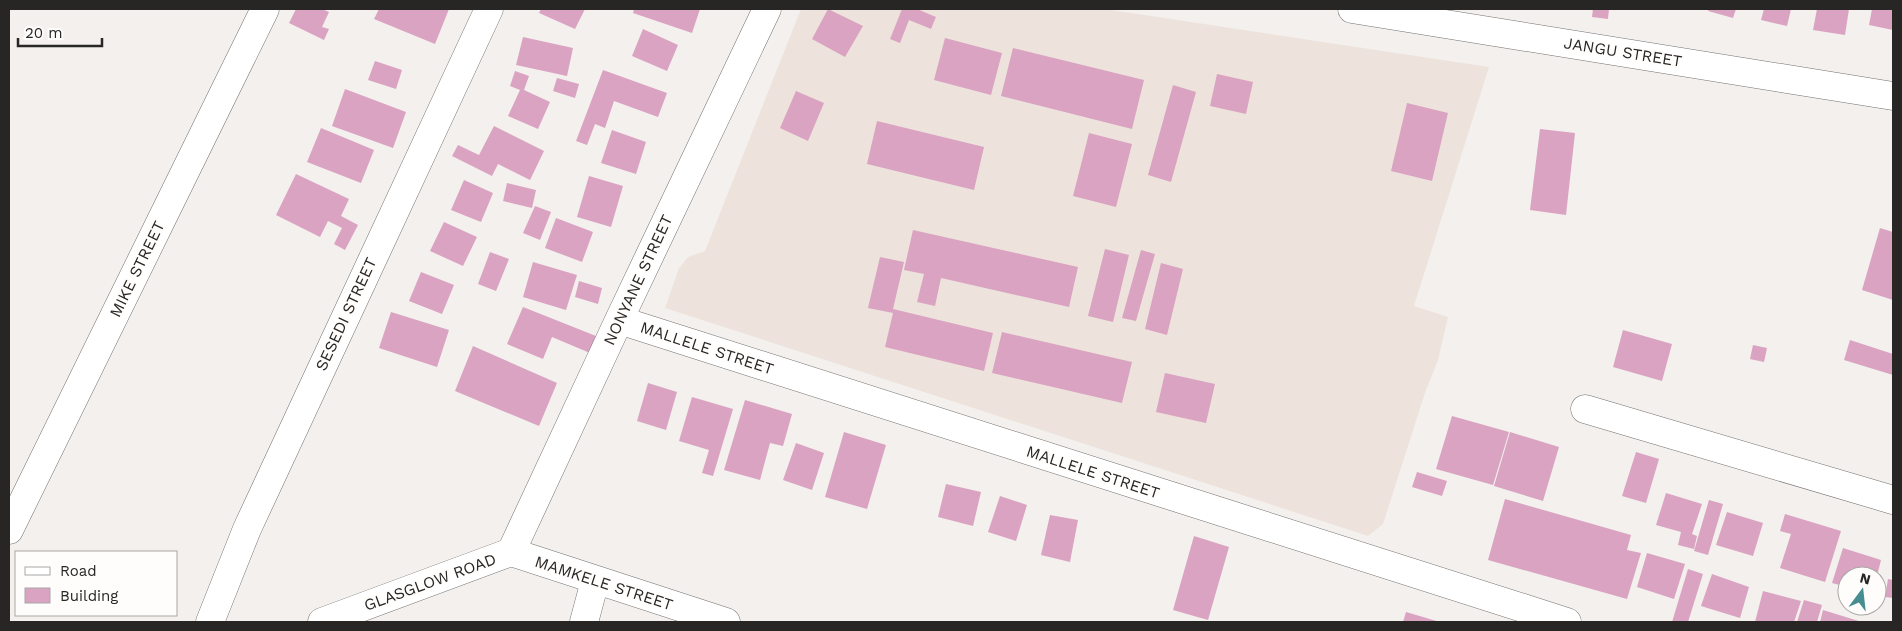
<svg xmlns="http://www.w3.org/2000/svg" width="1902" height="631" viewBox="0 0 1902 631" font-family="'Work Sans',sans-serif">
<rect width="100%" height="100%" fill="#f3f0ed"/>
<!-- built -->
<path fill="#ede3dc" d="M801 9H1105L1489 67 1414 306 1448 317 1438 360 1425 393 1383 524 1368 536 665 308 679 268 688 257 705 251Z"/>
<!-- building -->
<path fill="#daa3c1" d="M296 9H322L329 12 322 27 329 29 324 40 289 23Z
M379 9H449L435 44 374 19Z
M541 9H585L575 29 539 13Z
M634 9H700L692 33 633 13Z
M828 9 863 26 845 57 812 39Z
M902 9H917L936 17 931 29 909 20 900 43 890 39Z
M1593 9H1609L1608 19 1592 17Z
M1709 9H1736L1733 18 1708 11Z
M1764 9H1791L1787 26 1761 20Z
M1817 9H1849L1845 35 1813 30Z
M1872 9H1893V30L1869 25Z
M643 29 678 45 667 71 632 56Z
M523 37 573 48 567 76 516 65Z
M945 38 1002 53 991 95 934 80Z
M1013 48 1144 80 1132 129 1001 96Z
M375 61 402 70 396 89 368 80Z
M603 70 667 93 658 117 614 101 605 128 595 124 587 145 576 141Z
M515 71 529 76 524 90 550 102 538 129 508 116 520 90 510 86Z
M1217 74 1253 82 1246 114 1210 106Z
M557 78 579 84 575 98 553 91Z
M1173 85 1196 92 1171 182 1148 175Z
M345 89 406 112 393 148 332 126Z
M796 91 824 103 808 141 780 128Z
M1407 103 1448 113 1432 181 1391 171Z
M877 121 984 147 974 190 867 164Z
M494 126 544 151 530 180 498 164 492 176 452 156 458 145 479 155Z
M321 128 374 150 361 183 307 162Z
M1540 129 1575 133 1566 215 1530 210Z
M612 130 646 142 636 174 601 163Z
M1089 133 1132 144 1116 207 1073 196Z
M296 174 349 199 341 216 358 225 345 250 334 244 342 228 328 221 320 237 276 215Z
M589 176 623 186 611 227 577 217Z
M464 180 493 193 481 222 451 210Z
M507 183 536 190 532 208 503 201Z
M535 206 551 212 540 240 523 233Z
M556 218 593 232 582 262 545 248Z
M444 222 477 237 463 266 430 251Z
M1880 228 1893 232V300L1862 290Z
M913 230 1078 267 1069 307 941 278 935 306 917 302 924 274 904 270Z
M1105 249 1129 255 1113 322 1088 316Z
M1141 250 1155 254 1136 321 1122 318Z
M490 252 509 259 496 291 478 284Z
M880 257 904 262 893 309 993 333 984 371 885 347 893 313 868 308Z
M533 262 577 275 566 310 523 297Z
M1161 263 1183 269 1167 335 1145 329Z
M421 272 454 285 442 314 409 301Z
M579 281 602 288 598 304 575 297Z
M523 307 596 336 590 353 552 337 543 359 507 344Z
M391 312 449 330 437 367 379 348Z
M1623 330 1672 344 1662 381 1613 367Z
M1002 332 1132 362 1122 403 992 373Z
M1850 340 1893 354V375L1844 360Z
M1753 345 1767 348 1764 362 1750 359Z
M473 346 557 383 539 426 455 391Z
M1165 373 1215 384 1206 423 1156 412Z
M648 383 677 392 666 430 637 421Z
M692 397 733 409 713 476 702 473 709 450 679 441Z
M745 400 792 414 783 446 770 443 760 480 724 470Z
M1452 416 1509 432 1493 485 1436 469Z
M844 432 886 445 867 509 825 497Z
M1510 432 1559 447 1543 501 1494 486Z
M796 443 824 453 812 490 783 480Z
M1636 452 1659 459 1646 503 1622 496Z
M1417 472 1447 481 1442 496 1412 487Z
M946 484 981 492 973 526 938 517Z
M1666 493 1702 504 1692 534 1697 536 1694 549 1678 545 1681 532 1656 525Z
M1000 496 1027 505 1016 541 988 532Z
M1505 499 1631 535 1627 550 1641 553 1627 599 1488 560Z
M1709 500 1723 504 1708 555 1694 551Z
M1727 512 1763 523 1753 556 1716 545Z
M1785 514 1841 531 1825 582 1780 568 1791 534 1780 531Z
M1050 515 1078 520 1070 562 1041 555Z
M1194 536 1229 547 1208 620 1173 610Z
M1843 548 1881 560 1877 576H1847V587L1832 583Z
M1647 553 1685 564 1674 599 1637 587Z
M1688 569 1703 574 1688 622H1672Z
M1712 574 1749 587 1740 618 1701 606Z
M1888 579 1893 580V598L1885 597Z
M1763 591 1801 601 1794 622H1755Z
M1804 600 1822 605 1817 622H1797Z
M1823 610 1862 622H1820Z
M1406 612 1440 622H1403Z"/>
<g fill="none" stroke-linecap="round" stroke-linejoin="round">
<!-- street casing -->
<g stroke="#74716f" stroke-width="29">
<path id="street" d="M1352 9 1893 96
M619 320 1567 622
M1585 409 1893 500
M9 530 265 9
M511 552 619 320 767 9
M511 552 726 622
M210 622 247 529 489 9
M322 622 511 552
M584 622 595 581"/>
</g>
<!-- street -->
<use href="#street" stroke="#fff" stroke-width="28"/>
</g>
<g text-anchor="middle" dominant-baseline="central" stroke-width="4" stroke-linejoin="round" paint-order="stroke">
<!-- street labels -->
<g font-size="16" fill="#272625" stroke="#fffdfc">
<text transform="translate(1623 52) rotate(9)">JANGU STREET</text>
<text transform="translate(137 269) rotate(-64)">MIKE STREET</text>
<text transform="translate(638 280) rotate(-65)">NONYANE STREET</text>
<text transform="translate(346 314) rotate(-65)">SESEDI STREET</text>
<text transform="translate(707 348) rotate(18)">MALLELE STREET</text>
<text transform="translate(1093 472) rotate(18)">MALLELE STREET</text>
<text transform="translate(430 582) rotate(-20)">GLASGLOW ROAD</text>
<text transform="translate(604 583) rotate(18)">MAMKELE STREET</text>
</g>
</g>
<!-- border -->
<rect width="1902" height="631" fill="none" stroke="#272625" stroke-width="20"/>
<!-- legend -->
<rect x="15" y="551" width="162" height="65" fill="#fffdfc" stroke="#a9a7a6"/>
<rect x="25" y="567" width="25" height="8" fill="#ffffff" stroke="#a9a7a6"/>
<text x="60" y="576" font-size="15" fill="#272625">Road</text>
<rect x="25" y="588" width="25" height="15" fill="#daa3c1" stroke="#a9a7a6"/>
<text x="60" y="601" font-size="15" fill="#272625">Building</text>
<!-- north arrow -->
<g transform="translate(1862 591) rotate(15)"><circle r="24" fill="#fffdfc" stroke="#a9a7a6"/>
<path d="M0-4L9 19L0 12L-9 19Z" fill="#458d90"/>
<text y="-8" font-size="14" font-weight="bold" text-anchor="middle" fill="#272625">N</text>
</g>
<!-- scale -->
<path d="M18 38v8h84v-8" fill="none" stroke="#272625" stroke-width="2.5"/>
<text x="25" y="38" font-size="15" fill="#272625" stroke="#fffdfc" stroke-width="4" paint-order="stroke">20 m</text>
</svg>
